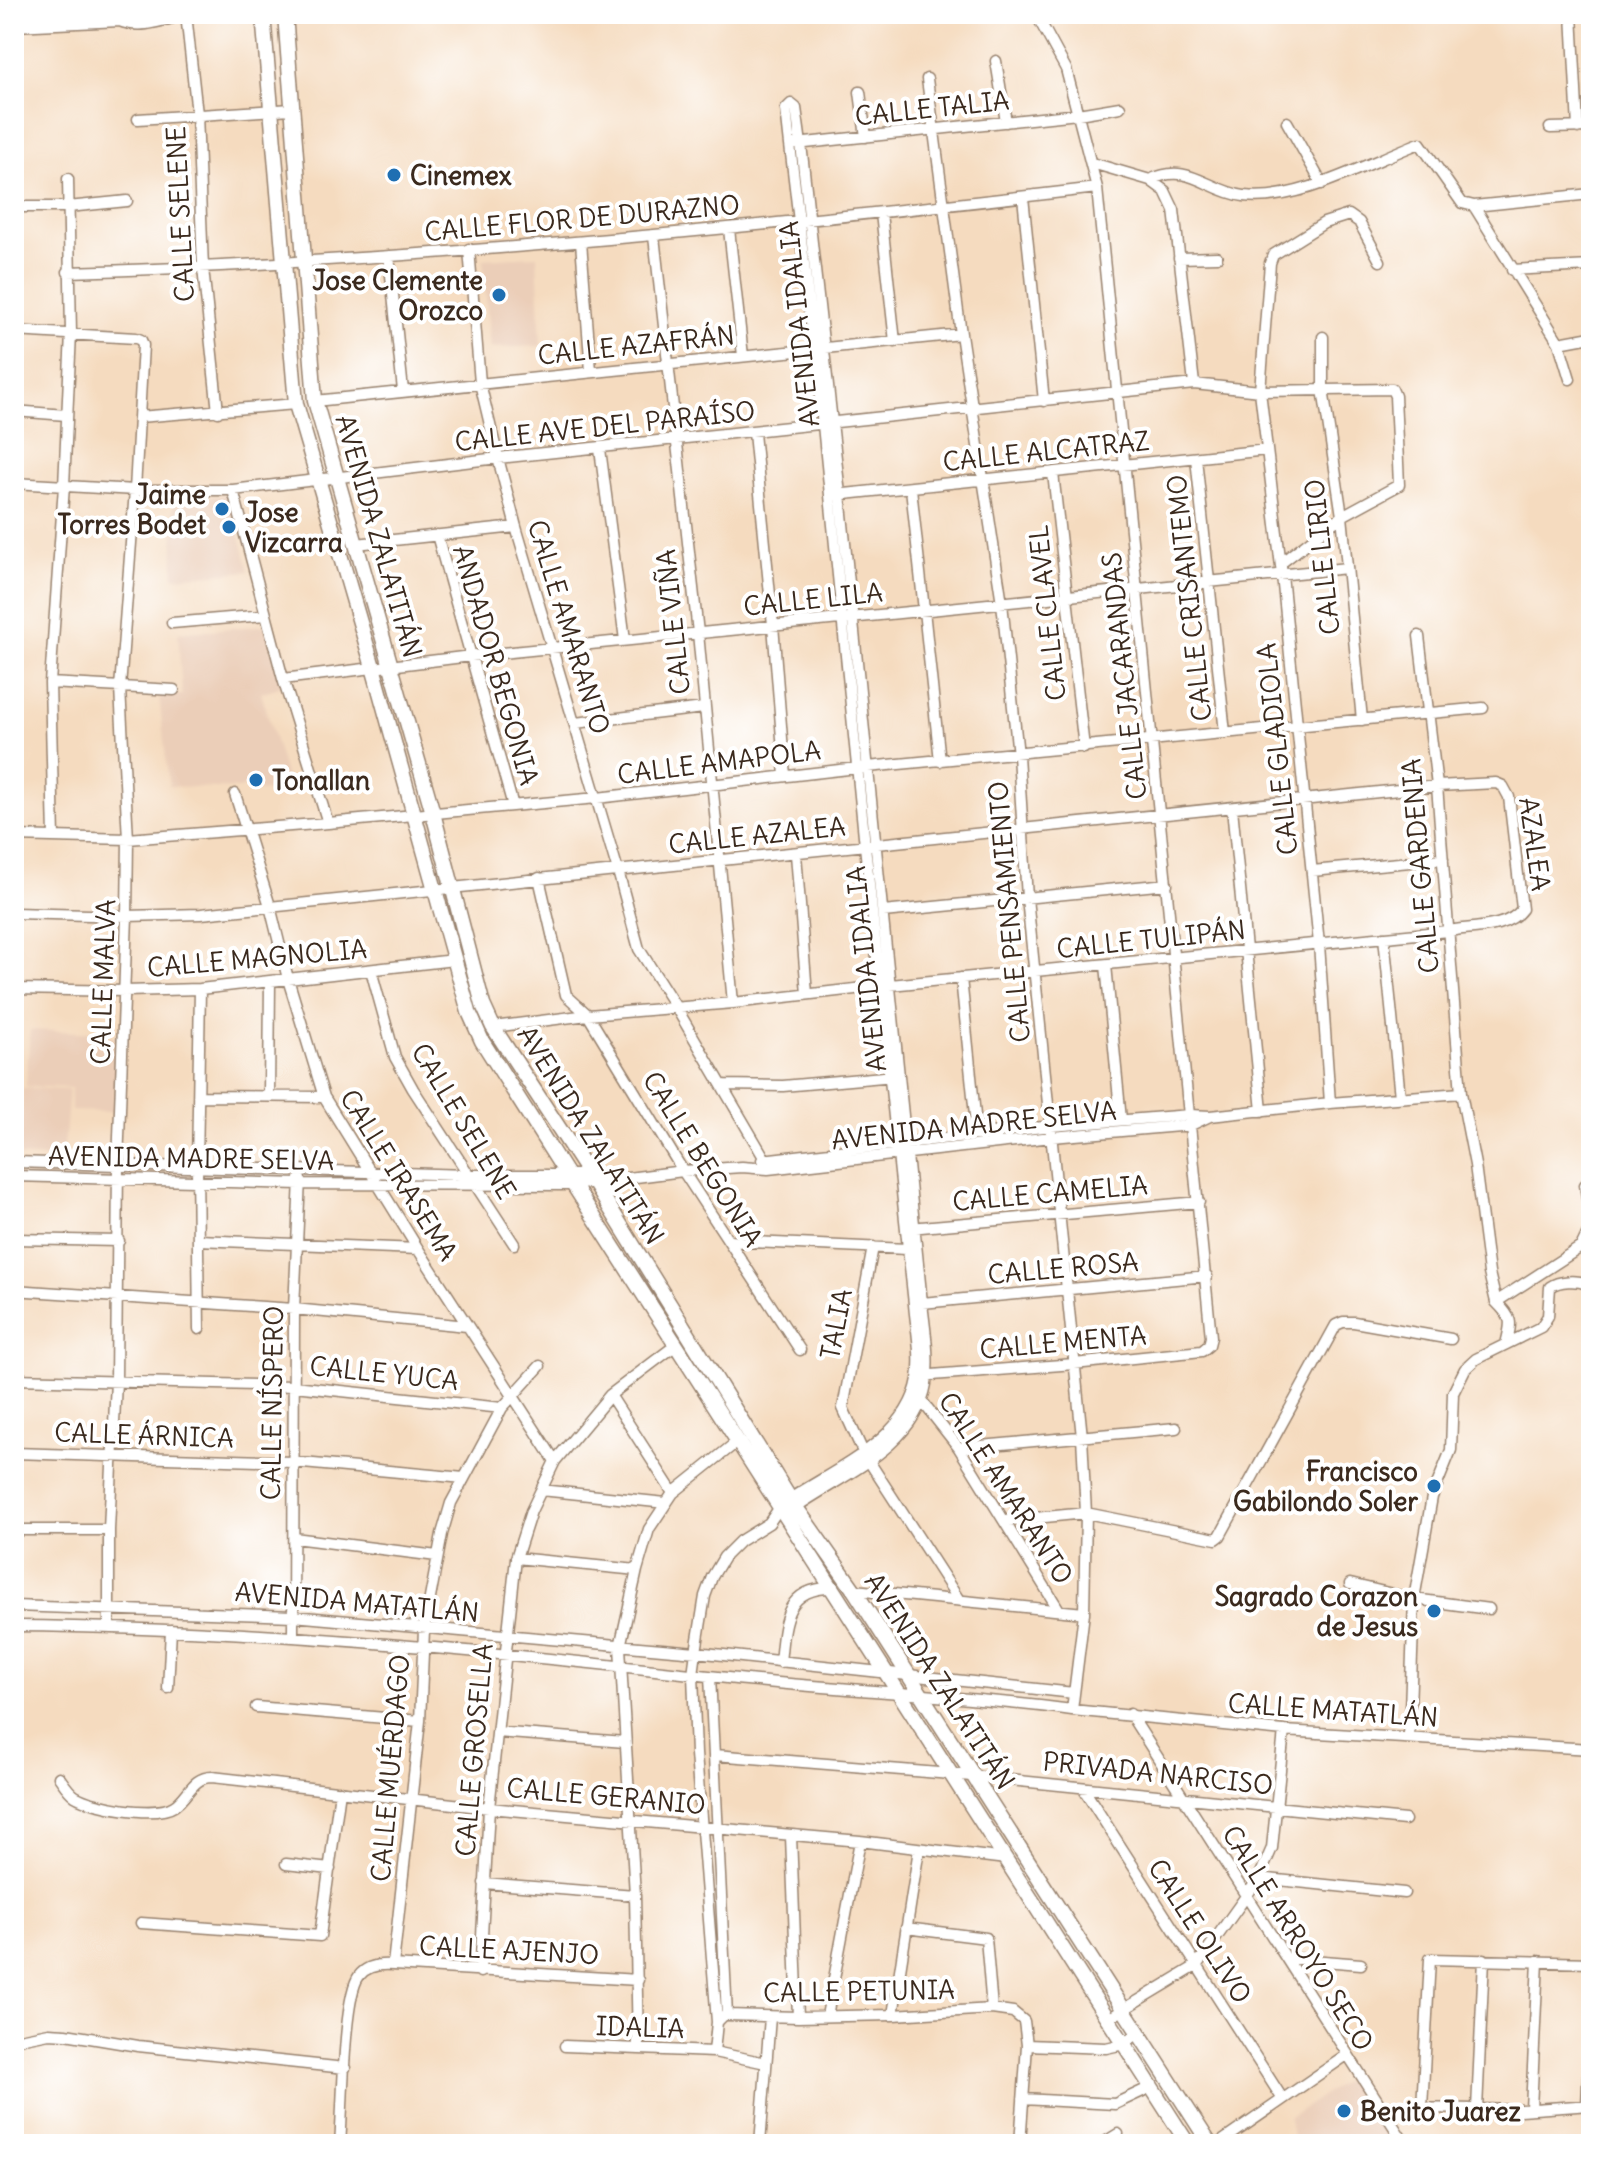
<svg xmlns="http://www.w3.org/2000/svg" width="1605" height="2158" viewBox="0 0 1605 2158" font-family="Delius,sans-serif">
<rect width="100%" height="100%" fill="#fff"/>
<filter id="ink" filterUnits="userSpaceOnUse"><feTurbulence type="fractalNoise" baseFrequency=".0125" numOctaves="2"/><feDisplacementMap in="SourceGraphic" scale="16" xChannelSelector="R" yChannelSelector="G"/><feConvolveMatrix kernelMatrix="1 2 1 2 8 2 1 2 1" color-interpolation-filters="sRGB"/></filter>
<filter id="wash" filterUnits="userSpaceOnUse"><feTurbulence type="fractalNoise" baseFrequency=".006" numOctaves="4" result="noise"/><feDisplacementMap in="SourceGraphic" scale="32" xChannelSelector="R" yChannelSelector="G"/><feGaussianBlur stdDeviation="1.8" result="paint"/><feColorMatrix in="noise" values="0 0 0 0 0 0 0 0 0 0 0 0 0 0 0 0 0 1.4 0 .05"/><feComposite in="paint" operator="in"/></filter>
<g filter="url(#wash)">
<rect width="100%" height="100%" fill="#f5dbbf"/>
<!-- built -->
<path fill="#ebceb8" d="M537 256 541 346 490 348 483 259Z
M229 494 249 571 174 577 173 502Z
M266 625 282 686 261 693 290 791H254L245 786 240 789 169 786 159 695H182L178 633Z
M30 1030 104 1033 103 1037H116L114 1112 71 1111V1088L26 1086Z
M23 1088 69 1090 63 1159 19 1156Z
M1353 2075 1397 2144H1295L1289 2118Z"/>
</g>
<g filter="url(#ink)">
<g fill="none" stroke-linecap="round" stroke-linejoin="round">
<!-- street casing -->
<g stroke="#98826e" stroke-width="13">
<path id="street" d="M186 14 197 114 203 268 218 412
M1572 14 1578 128
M996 61 1006 122
M927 79 961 334 1002 603 1018 755 1027 898 1082 1437 1086 1513 1084 1613 1072 1710 1284 1731 1591 1749
M860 92 866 137
M791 104 796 108 801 144 840 494 922 1303C925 1330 930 1358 926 1384 915 1448 839 1476 793 1509
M138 119 292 109
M1287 122 1322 184
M1550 128 1591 127
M796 144 1078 114 1120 107
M1092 163 1150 180 1165 191 1174 210 1194 384
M1150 180C1189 161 1207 191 1244 196 1298 203 1369 162 1420 143L1462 203 1474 206 1559 343 1570 379
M1023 197 1044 401
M1474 206 1591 194
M14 207H68L127 201
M881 213 895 342
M729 229 743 356
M654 236 698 633 733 1003
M581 242 591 371
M469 249 480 383 498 458 516 527 618 871 639 949 677 1009 765 1159 768 1169
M389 256 403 391
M1179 258 1217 257
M1512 270 1591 266
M68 272C412 262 755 228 1097 188
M14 331 136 338 141 340 143 345 135 490 120 688 128 839 127 916 118 1165 116 1381 109 1530V1627
M1323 337V389L1342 516 1362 720
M1559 343 1591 337
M315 401 961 334
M14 411 66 415
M139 417 296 404
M754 433 773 625 785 776
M600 449 625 640
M1196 458 1225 733
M1053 473 1084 748
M14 483 135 490H233L498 458 1194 384 1260 391 1392 389 1395 396 1399 485 1342 516 1281 563
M911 488 940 761
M233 490 283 679 328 823
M835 495 1267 450
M437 535 513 806
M356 544 516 527
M172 623 266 615
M1419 636 1437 786 1461 1093 1475 1165 1489 1273 1496 1302 1581 1247 1591 1226
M283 679 471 656 1347 568
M50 683 174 690
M575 723 704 708
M235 794 270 906 288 979 324 1097 418 1249 555 1461
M1232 808 1262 1111
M14 836 128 839 328 823 597 798 857 768 1483 708
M54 837 50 683 64 486 71 333 68 179
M796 854 807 994
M1312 871 1443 859
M539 878 566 995 588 1015 683 1171 800 1350
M883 912 1167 884
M14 913 127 916 201 914 1437 786 1496 783 1503 786 1509 797 1522 909C1508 929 1471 927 1448 931L890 985 733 1003 588 1015 493 1027
M1384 937 1400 1097
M1106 965 1121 1120
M371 970 395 1057 413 1089 514 1244
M961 978 977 1135
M14 989 125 991 200 989 454 960
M722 1085 783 1086 894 1076
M198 1096 324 1097
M269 1096 270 981
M1330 1103 1319 944 1282 575 1260 391 1270 263 1273 255 1324 223 1349 215 1359 222 1380 261
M762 1160 1051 1126 1190 1115 1210 1116 1330 1103 1461 1093
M14 1162 469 1175H592
M14 1176 300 1184 573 1185 683 1171 742 1167 768 1169 1052 1137 1191 1125 1210 1116
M1585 1185 1591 1222
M910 1228 1199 1202
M14 1239 119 1241
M198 1240 418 1249
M729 1241 907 1249
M873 1247 843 1408 863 1452 959 1600
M14 1290 294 1309 467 1326
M1496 1302C1513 1319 1512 1321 1506 1344
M922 1303 1207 1276
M199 1329 197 1167 200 989
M919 1376 1074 1364 1202 1351 1209 1345 1211 1337 1097 188 1066 69 1036 14
M14 1379 294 1386 502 1408
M610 1395 673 1493
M918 1396 959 1448 1059 1610
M959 1448 1176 1428
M14 1453 292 1462 464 1478
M541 1490 666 1503
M1004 1521 1086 1513 1216 1539 1220 1536 1336 1325 1343 1322H1354L1451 1339
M14 1530H109
M294 1538 437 1556
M516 1558 637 1570
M1350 1584 1414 1599 1489 1609
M854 1590 1084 1613
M14 1606 293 1616 696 1652 1074 1693
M14 1626C247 1628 478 1650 709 1676 830 1690 952 1694 1072 1710
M293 1637 294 1309 300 1179
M780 1662C784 1626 783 1588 831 1588
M710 1676 727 2015
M168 1688 171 1630
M256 1707 420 1721
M1130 1714 1405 2144
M497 1732 625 1742
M1409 1737 1414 1599 1432 1497 1451 1450 1453 1393 1465 1369 1476 1359 1541 1327 1548 1316 1550 1287C1559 1280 1577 1280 1587 1284L1591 1292
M715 1755 951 1774 1405 1820
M59 1777C64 1784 68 1791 75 1796 93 1807 156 1818 174 1806 189 1796 192 1777 212 1777L489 1808 860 1841 1006 1859
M1083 1788 1282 2098
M791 1836 798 2017
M286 1864 330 1869
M1259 1878 1404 1893
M484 1883 635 1895
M141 1923 320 1936 340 1791
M906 1928 986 1938 992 2009
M1287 1958 1361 1964
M393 1965 420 1721 424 1630 442 1534 451 1503 502 1408 540 1366
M480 1972 489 1808 516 1558 531 1511 555 1461 610 1395 676 1345
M727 2015 798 2017 893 2015 992 2009 1013 2012 1024 2021 1027 2045 1020 2144
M893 2015 919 1849
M827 2016 860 1841
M1108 2019 1196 1966 1259 1878 1272 1848 1284 1731
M717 2022 696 1754 693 1674 696 1652 705 1596 712 1577 724 1557 740 1541 769 1523 780 1507 790 1499C835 1469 908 1439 918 1379 922 1355 916 1328 914 1304L865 846 823 425 790 145 786 109 791 104
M14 2040 49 2033 66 2034 138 2046 345 2068
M1027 2045 1106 2048 1124 2044 1138 2033
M565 2046 714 2052 766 2063
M638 2048 635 1895 620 1647 637 1570 649 1529 673 1493 738 1441
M714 2052 717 2022 722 2017
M1023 2099 1115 2104 1151 2087
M1587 2105 1591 2019
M1380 2107 1520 2110 1591 2105
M1422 2108 1430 1959 1591 1963
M1477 2109 1484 1959
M1531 2109 1538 1961
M340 2144C343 2111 343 1997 359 1976 367 1965 381 1964 393 1965L638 1980
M760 2144 770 2017
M1102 2144 1118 2134
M1218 2144 1347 2055"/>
</g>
<!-- secondary casing -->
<g stroke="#98826e" stroke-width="17">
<path id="secondary" d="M263 14 296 404 373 667 469 1012 482 1041 567 1175 1188 2144
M285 14 315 401 433 813 483 1005 493 1027 589 1174 790 1499 854 1590 1210 2144
M14 24 120 19C140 27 161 19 180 14"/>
</g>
<!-- street -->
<use href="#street" stroke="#fff" stroke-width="10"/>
<!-- secondary -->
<use href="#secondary" stroke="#fff" stroke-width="14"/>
</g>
</g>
<!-- markers -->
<g fill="#1f6fb2" stroke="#fff" stroke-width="3">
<circle cx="394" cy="175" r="8"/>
<circle cx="499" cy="295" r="8"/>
<circle cx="222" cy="509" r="8"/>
<circle cx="229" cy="527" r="8"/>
<circle cx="256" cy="780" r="8"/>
<circle cx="1434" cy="1486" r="8"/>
<circle cx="1434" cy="1611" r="8"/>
<circle cx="1344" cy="2111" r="8"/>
</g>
<g text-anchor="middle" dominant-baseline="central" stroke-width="8" stroke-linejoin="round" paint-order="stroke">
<!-- street labels -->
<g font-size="26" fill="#3b2a1e" stroke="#fff">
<text transform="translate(932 108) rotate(-6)">CALLE TALIA</text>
<text transform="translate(180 214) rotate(-93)">CALLE SELENE</text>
<text transform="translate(582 218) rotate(-5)">CALLE FLOR DE DURAZNO</text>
<text transform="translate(799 324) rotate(-96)">AVENIDA IDALIA</text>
<text transform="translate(636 345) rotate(-6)">CALLE AZAFRÁN</text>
<text transform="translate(605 426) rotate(-6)">CALLE AVE DEL PARAÍSO</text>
<text transform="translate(1046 451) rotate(-6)">CALLE ALCATRAZ</text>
<text transform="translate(379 536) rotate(74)">AVENIDA ZALATITÁN</text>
<text transform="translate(1322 557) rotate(-96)">CALLE LIRIO</text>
<text transform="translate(1189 598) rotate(-96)">CALLE CRISANTEMO</text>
<text transform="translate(813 599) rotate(-6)">CALLE LILA</text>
<text transform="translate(1047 613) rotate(-96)">CALLE CLAVEL</text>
<text transform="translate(673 622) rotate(-96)">CALLE VIÑA</text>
<text transform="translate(569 627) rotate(73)">CALLE AMARANTO</text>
<text transform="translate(496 665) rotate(74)">ANDADOR BEGONIA</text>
<text transform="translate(1124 676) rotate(-96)">CALLE JACARANDAS</text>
<text transform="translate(1277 749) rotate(-96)">CALLE GLADIOLA</text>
<text transform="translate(719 762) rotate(-7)">CALLE AMAPOLA</text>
<text transform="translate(757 835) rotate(-6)">CALLE AZALEA</text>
<text transform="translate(1535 844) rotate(82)">AZALEA</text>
<text transform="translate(1420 866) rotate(-95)">CALLE GARDENIA</text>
<text transform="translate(1009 912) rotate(-95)">CALLE PENSAMIENTO</text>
<text transform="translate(1151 939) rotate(-6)">CALLE TULIPÁN</text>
<text transform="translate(257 958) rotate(-5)">CALLE MAGNOLIA</text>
<text transform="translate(866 969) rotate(-96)">AVENIDA IDALIA</text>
<text transform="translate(103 982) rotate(-88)">CALLE MALVA</text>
<text transform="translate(464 1121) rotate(59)">CALLE SELENE</text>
<text transform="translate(974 1125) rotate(-6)">AVENIDA MADRE SELVA</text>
<text transform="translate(591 1135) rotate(58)">AVENIDA ZALATITÁN</text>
<text transform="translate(191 1158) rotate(1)">AVENIDA MADRE SELVA</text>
<text transform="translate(703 1159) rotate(58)">CALLE BEGONIA</text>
<text transform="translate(399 1175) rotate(58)">CALLE IRASEMA</text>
<text transform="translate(1050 1193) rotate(-5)">CALLE CAMELIA</text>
<text transform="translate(1063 1268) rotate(-5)">CALLE ROSA</text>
<text transform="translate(836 1324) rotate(-79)">TALIA</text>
<text transform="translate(1063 1342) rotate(-5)">CALLE MENTA</text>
<text transform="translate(384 1373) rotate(6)">CALLE YUCA</text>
<text transform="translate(272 1403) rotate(-89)">CALLE NÍSPERO</text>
<text transform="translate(144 1435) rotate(2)">CALLE ÁRNICA</text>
<text transform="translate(1006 1488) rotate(57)">CALLE AMARANTO</text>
<text transform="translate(357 1602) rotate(5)">AVENIDA MATATLÁN</text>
<text transform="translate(940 1681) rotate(57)">AVENIDA ZALATITÁN</text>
<text transform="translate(1333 1710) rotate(4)">CALLE MATATLÁN</text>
<text transform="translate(474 1750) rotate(-85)">CALLE GROSELLA</text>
<text transform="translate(390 1768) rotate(-85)">CALLE MUÉRDAGO</text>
<text transform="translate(1158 1773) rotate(6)">PRIVADA NARCISO</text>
<text transform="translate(606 1796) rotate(5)">CALLE GERANIO</text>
<text transform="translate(1200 1931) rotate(57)">CALLE OLIVO</text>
<text transform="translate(1298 1938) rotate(58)">CALLE ARROYO SECO</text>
<text transform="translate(509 1950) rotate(3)">CALLE AJENJO</text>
<text transform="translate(859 1991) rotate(-1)">CALLE PETUNIA</text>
<text transform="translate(640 2027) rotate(2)">IDALIA</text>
</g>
<!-- poi labels -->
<g font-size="26" font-weight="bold" fill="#3b2a1e" stroke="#fff" text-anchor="start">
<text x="410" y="175">Cinemex</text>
<text x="483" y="280" text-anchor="end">Jose Clemente<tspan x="483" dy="30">Orozco</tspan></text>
<text x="206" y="494" text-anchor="end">Jaime<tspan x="206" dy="30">Torres Bodet</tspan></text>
<text x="245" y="512">Jose<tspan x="245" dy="30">Vizcarra</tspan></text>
<text x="272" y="780">Tonallan</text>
<text x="1418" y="1471" text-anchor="end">Francisco<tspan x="1418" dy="30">Gabilondo Soler</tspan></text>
<text x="1418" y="1596" text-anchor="end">Sagrado Corazon<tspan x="1418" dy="30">de Jesus</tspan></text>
<text x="1360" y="2111">Benito Juarez</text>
</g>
</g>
<!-- margin -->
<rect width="1605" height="2158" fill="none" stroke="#fff" stroke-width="48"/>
</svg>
